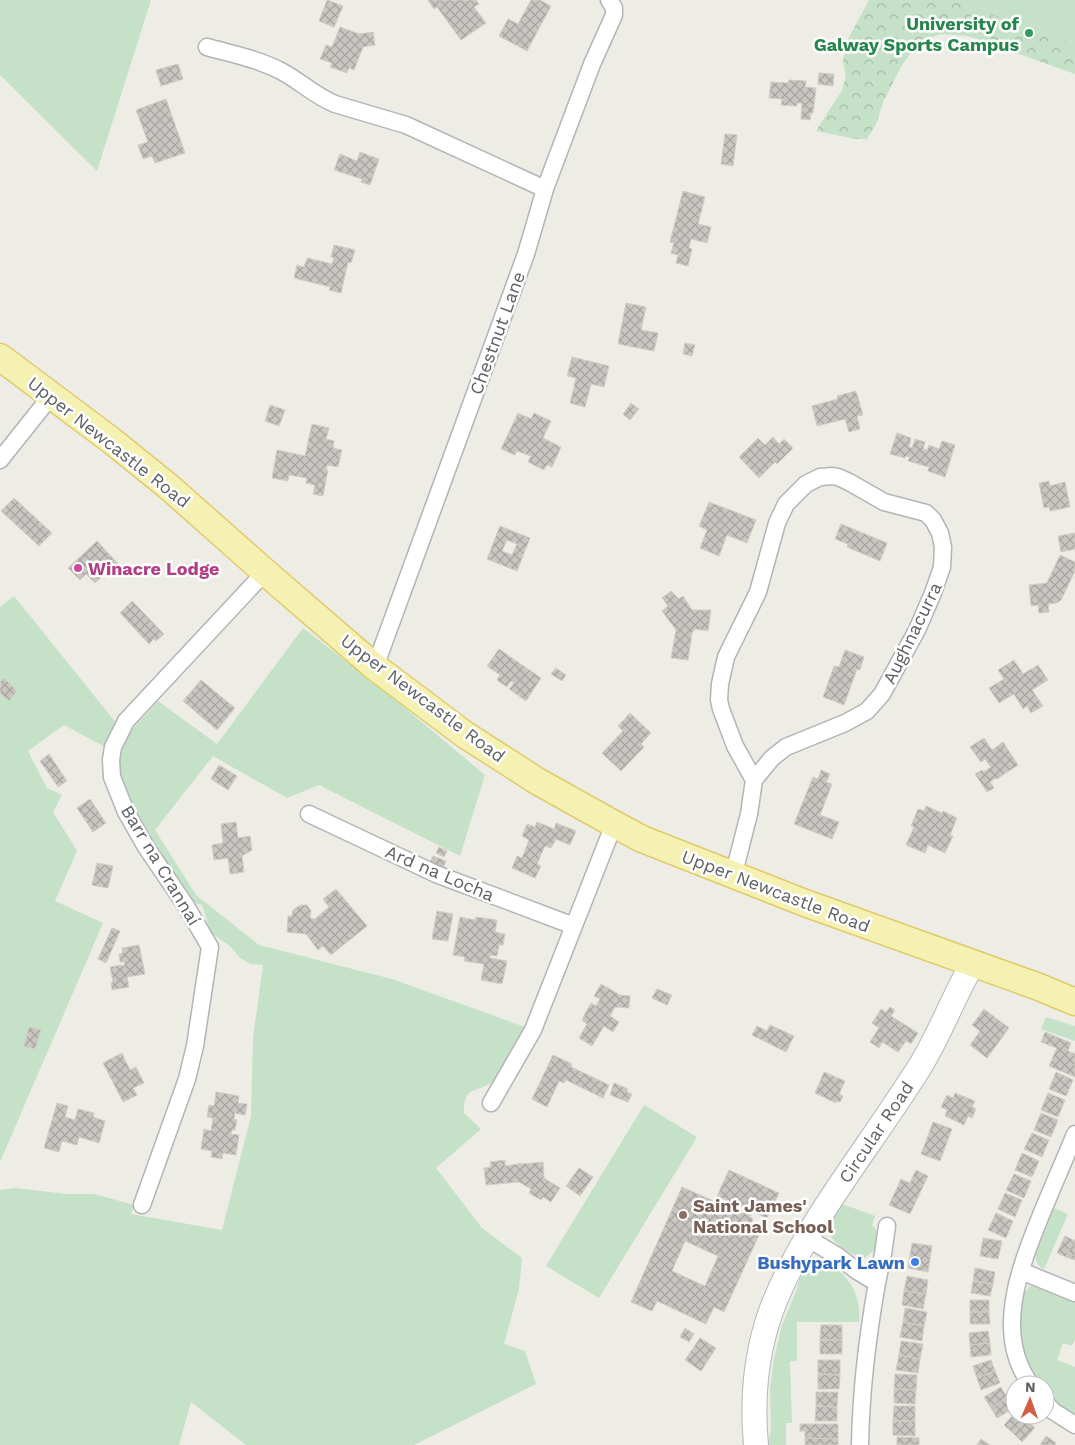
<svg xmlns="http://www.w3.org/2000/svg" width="1075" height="1445" viewBox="0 0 1075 1445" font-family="'Work Sans',sans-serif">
<defs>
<pattern id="forest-crowns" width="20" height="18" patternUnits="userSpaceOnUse" patternTransform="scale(1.25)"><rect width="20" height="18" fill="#c5e2c8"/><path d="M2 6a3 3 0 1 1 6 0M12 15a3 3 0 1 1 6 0" fill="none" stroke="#a3baa6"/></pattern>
<pattern id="building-cross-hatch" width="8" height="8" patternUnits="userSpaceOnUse" patternTransform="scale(1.25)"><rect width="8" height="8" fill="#c9c6c2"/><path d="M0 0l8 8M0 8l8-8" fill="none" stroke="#a6a4a1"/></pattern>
</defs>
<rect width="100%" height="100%" fill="#edece5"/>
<!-- grass -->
<path fill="#c5e2c8" d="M0 0H151L97 171 0 75Z
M890 0H1075V66Z
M14 596 117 724 110 734 105 747 64 725 28 751 47 788 62 795 53 812 77 851 55 901 103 923 0 1162V607Z
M303 628 393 698 485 775 460 856 319 785 287 798 213 756 155 830 196 895 259 945 392 979 525 1027 493 1081C478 1094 464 1083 464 1113L481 1129 436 1168 482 1228 522 1258 519 1289 504 1344 525 1351 536 1384 414 1445H246L191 1402 179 1445H0V1190L15 1188 67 1194H95L134 1205 131 1214 222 1230 251 1116 253 1038 263 965 251 964 240 958 230 946 211 933 202 905 188 901 137 821 117 772 119 748 129 733 158 701 217 744Z
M1046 1017 1075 1026V1041L1041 1029Z
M644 1105 697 1137 599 1298 546 1266Z
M840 1203 875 1216 872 1225C881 1234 878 1240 877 1252L873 1251 865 1258H861C846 1250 829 1243 827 1225Z
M1054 1208 1068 1214 1044 1269C1037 1266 1035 1260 1036 1253Z
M816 1259C824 1260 828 1262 834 1267 853 1280 861 1300 859 1322H797V1361H790L792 1423H786V1445H768L771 1428 770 1388 774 1359 782 1325 797 1289 801 1272 805 1263Z
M1034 1285 1075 1301V1340L1072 1346 1063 1343 1057 1360 1075 1367V1417L1045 1394V1385H1038L1023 1357 1018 1314 1024 1294 1030 1286Z"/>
<!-- forest -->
<path fill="url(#forest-crowns)" d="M869 0H949L1075 44V74L968 36 941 34 919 42 902 65 884 100 876 124 867 139H856L816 131 842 90 846 77 843 62 846 43Z"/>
<!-- building -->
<path fill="url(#building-cross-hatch)" stroke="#d1cec4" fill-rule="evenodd" d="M327 0 343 6 334 27 319 21Z
M428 0H476L479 4 474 7 486 23 461 40 437 7 434 9Z
M531 0H540L551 6 527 51 499 36 508 19 518 24Z
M340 27 359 34 373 32 375 45 363 47 354 70 349 68 347 73 330 67 332 63 320 59 326 45 332 47Z
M178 64 183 79 161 86 156 70Z
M819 73 834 74 833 86 818 84Z
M789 80 806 81 805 87 816 88 813 113H811L810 120 801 119 802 103H797V106L781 105 782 99 769 98 771 82 788 83Z
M166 99 185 153 155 163 152 156 143 159 138 145 148 142 136 110Z
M725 134 737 135 733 166 721 164Z
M360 152 379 159 370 185 361 182 362 179 334 170 340 154 357 161Z
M683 191 705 197 698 224 711 227 707 243 691 239 689 248 692 249 688 266 676 263 678 255 671 253 674 243 670 242Z
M334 245 355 250 351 263 348 262 341 293 329 290 330 287 294 278 297 265 304 267 307 258 332 264 334 258 331 257Z
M626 303 646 307 641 330 658 333 654 351 618 344Z
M685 343 695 345 692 356 683 354Z
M572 357 609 366 604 387 591 384 585 407 570 403 576 378 567 376Z
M856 391 863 415 857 416 860 429 849 432 845 419 817 426 812 406 838 399 837 396Z
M631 403 639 409 630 420 623 414Z
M270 405 285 410 279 426 265 421Z
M518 413 531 419 534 413 551 421 543 438 561 447 552 467 547 465 544 470 528 462 531 456 517 451 515 455 501 449Z
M312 424 329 428 326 439 334 441 333 448 342 450 338 467 327 465 326 470H328L323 496 313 494 315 485 306 483 307 478 289 475 288 481 272 478 277 450 305 456Z
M897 433 911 438 909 447 912 448 915 439 925 442 923 449 927 450 929 445 939 449 942 441 955 445 945 477 928 471 929 467 908 461 910 457 906 456 905 458 890 454Z
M773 437 779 444 784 439 793 448 777 464 775 462 759 478 739 457 758 438 765 445Z
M1049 481 1050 486 1065 482 1070 507 1050 511 1049 507 1044 508 1039 483Z
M14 498 52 533 39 546 1 511Z
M709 502 756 520 747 543 727 535 719 556 700 548 707 530 699 526Z
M841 524 887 543 880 561 847 547 848 544 835 539Z
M500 526 530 538 517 571 487 559ZM507 540 517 544 512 555 502 551Z
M1075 533V549L1061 552 1058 536Z
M97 541 123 569V572L120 576 116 577 110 570 95 583 86 574 80 580 68 568Z
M1060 555 1075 562V571L1061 600 1057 603 1048 604 1049 612 1039 613 1038 605 1031 606 1029 585 1047 583Z
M671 591 679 599 683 596 692 610H711L708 631 695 629 692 633 688 660 671 658 676 630 662 611 668 606 662 598Z
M132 601 164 634 156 641 154 639 149 644 120 613Z
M499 649 541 678 526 701 509 689 514 683 511 681 507 687 497 680 500 675 487 666Z
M845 650 864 657 860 670 857 669 844 705 823 697 834 666 839 667Z
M1014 660 1023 674 1038 665 1048 680 1032 690 1043 706 1031 713 1027 706 1023 709 1014 694 999 703 989 688 1004 679 998 670Z
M556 668 566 675 562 681 551 674Z
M4 678 17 691 9 701 0 693V682Z
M201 680 235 708 217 730 183 701Z
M630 713 651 733 641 744 644 747 621 771 602 753 623 731 618 726Z
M984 738 992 750 1003 742 1018 765 997 779 996 778 990 782 994 788 987 792 975 774 982 770 983 772 991 767 985 759 981 762 970 747Z
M49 754 67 781 58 787 40 761Z
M219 765 237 776 228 790 211 779Z
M821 770 830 774 826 782 832 784 820 815 839 822 832 839 794 824 813 777 818 779Z
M90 799 106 823 93 832 77 808Z
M926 806 942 813 943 811 957 818 950 835 953 836 945 853 928 845 925 853 906 845 914 827 911 826 918 809 924 811Z
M236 822 238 838 250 836 252 850 242 856 244 872 230 874 228 858 214 860 212 845 223 843 221 824Z
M537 822 554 829 556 823 576 831 570 845 556 839 551 848 545 846 537 864 541 866 535 878 512 868 517 856 522 858 529 840 522 836 527 824 535 827Z
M439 847 447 851 444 857 436 853Z
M433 856 446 861 443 868 430 862Z
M97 863 113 866 108 888 92 885Z
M336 889 367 926 331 955 323 946 318 950 306 934 287 932 288 916H292L293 910 300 905H307L311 911 310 918 315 919 329 907 323 899Z
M437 911 453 914 448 941 432 939Z
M460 917 475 920 476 917 497 920 495 932 505 934 503 945H499L497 956 490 955V958L507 961 502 984 481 980 484 964 464 961 465 957 453 955Z
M112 928 120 931 106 963 98 959Z
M139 945 145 974 127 977 129 987 112 990 111 983 113 982 110 967 121 965 122 966 125 965 124 962H120L119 954 123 953 122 948Z
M601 984 620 995 630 996 629 1008 615 1007 610 1016 619 1022 613 1032 604 1026 592 1046 579 1038 587 1024 582 1020 587 1010 591 1003 596 1006 600 999 594 996Z
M657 989 672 995 667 1005 652 998Z
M890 1007 895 1010 891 1016 918 1033 911 1044 906 1041 898 1052 882 1042 879 1048 870 1042 879 1028 872 1023 881 1009 886 1012Z
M984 1009 1009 1028 987 1058 970 1045 980 1031 972 1025Z
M770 1025 794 1036 786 1052 752 1035 757 1026 767 1031Z
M29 1027 41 1030 35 1049 24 1046Z
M1045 1032 1071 1043 1068 1051 1075 1054V1077L1049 1066 1057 1048 1041 1042Z
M122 1053 130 1070 136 1067 144 1083 133 1088 137 1095 123 1102 103 1063Z
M553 1055 572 1064 571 1067 609 1085 603 1098 566 1080 564 1083 559 1081 547 1107 532 1099Z
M824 1072 845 1081 839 1094 843 1096 840 1102 836 1101V1103L815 1093Z
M1056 1072 1073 1080 1066 1096 1049 1089Z
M614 1083 628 1089 627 1092 632 1094 628 1102 610 1095Z
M216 1092 239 1096 238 1103 247 1104 245 1115 235 1113 234 1119 237 1120 235 1130H232L231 1134 239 1135 236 1155 223 1153 222 1159 211 1157 212 1151 201 1149 204 1129 211 1131 213 1118 207 1117 209 1105 214 1106Z
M955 1093 975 1101 972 1107 976 1109 972 1118 968 1116 964 1125 945 1116 947 1110 941 1107 947 1095 953 1098Z
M1048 1093 1065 1100 1058 1117 1041 1110Z
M57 1103 68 1106 65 1117 75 1120 78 1109 94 1113 93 1117 105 1121 99 1143 79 1137 77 1145 62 1141 59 1152 44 1148Z
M1041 1113 1058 1120 1051 1137 1034 1130Z
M933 1122 952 1129 940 1161 921 1154Z
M1032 1133 1049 1140 1042 1157 1024 1149Z
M1022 1153 1039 1161 1032 1177 1015 1170Z
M505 1160V1166L518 1164 519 1163 522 1164 543 1162 544 1178 560 1188 551 1202 543 1197 541 1200 529 1193 531 1189 519 1182 486 1185 484 1168 491 1167 490 1162Z
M579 1168 593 1177 580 1196 566 1186Z
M729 1170 779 1193 767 1218 752 1212 750 1217 753 1219 748 1230 759 1235 724 1312 714 1307 706 1324 657 1301 652 1311 631 1302 682 1187 743 1214 745 1208 717 1196ZM685 1241 718 1256 705 1286 672 1271Z
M916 1170 928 1176 910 1214 889 1205 901 1179 910 1183Z
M1014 1174 1031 1181 1024 1198 1006 1190Z
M1005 1193 1022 1200 1015 1217 998 1209Z
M996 1213 1013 1221 1006 1238 988 1230Z
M1065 1236 1073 1240 1066 1257 1057 1253Z
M983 1238 1002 1241 998 1259 980 1256Z
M1073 1240H1075V1260L1066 1257Z
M912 1243 932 1246 928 1272 908 1268Z
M975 1268 995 1272 993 1284 973 1281Z
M907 1276 928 1280 926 1294 904 1291Z
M973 1281 993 1284 990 1296 971 1293Z
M904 1291 926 1294 923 1309 902 1305Z
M970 1300H989V1312H970Z
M905 1308 927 1312 924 1326 903 1322Z
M970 1312H989L990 1324H970Z
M903 1322 924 1326 922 1341 900 1337Z
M821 1325H842V1340H820Z
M685 1328 694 1334 689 1342 680 1337Z
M988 1331 990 1343 970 1345 969 1333Z
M700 1338 716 1348 701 1371 685 1360Z
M820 1340H842V1354H820Z
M901 1341 923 1344 920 1359 899 1355Z
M990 1343 991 1355 971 1357 970 1345Z
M899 1355 920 1359 918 1373 896 1370Z
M818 1360H840V1375L818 1374Z
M991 1360 995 1371 977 1378 973 1366Z
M995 1371 1000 1383 981 1390 977 1378Z
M818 1374 840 1375 839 1389H818Z
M895 1374 917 1375 916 1390 894 1389Z
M1001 1387 1007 1397 991 1408 984 1397Z
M894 1389 916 1390 915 1404 894 1403Z
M816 1392H838L837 1407 816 1406Z
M1007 1397 1014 1408 997 1418 991 1408Z
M816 1406 837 1407V1421H815Z
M894 1406H915V1421H893Z
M1015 1413V1415H1022L1026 1419 1013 1433 1004 1425Z
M1026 1419 1035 1428 1022 1442 1013 1433Z
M893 1421H915V1436L893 1435Z
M800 1424H838V1439L805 1438V1431H800Z
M1046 1436 1056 1443 1055 1445H1040Z
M897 1437 919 1438V1445H897Z
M805 1438 838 1439V1445H805Z
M981 1439 990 1445H977Z"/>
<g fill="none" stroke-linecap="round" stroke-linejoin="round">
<!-- street casing -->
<g stroke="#b2b4b8" stroke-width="19">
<path id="street" d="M207 47C232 54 258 59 281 71 300 81 315 96 335 104L406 125 545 189
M0 460 51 396
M375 667 526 254 545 189 592 64 614 15V8L609 0
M309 814 436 874 574 926
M732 875 737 861 749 814 754 780 735 746 721 709 719 700 720 684 726 657 758 592 777 523 786 504 806 484 820 477 833 476 838 477 849 482 884 502 926 513 933 520 940 533 943 547 942 567 933 593 917 630 882 694 867 711 845 723 786 747 772 758 754 780
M491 1103 533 1030 614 824
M142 1205 187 1079 195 1046 210 947 186 906 146 847 126 812 112 777 111 760 113 747 126 721 265 572
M807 1238 839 1257 857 1271 877 1283C867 1339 861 1388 860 1445
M1021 1271 1075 1293
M877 1283 883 1254 887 1226
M1031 1385C993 1334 1020 1267 1041 1215 1052 1188 1064 1161 1075 1134
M1045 1402 1053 1411 1075 1425"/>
</g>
<!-- secondary casing -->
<g stroke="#b4b6ba" stroke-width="26">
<path id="secondary" d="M756 1445C752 1402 756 1355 770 1314 782 1280 799 1250 818 1219 850 1168 887 1119 919 1068 940 1035 953 997 973 963"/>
</g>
<!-- primary casing -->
<g stroke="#e0cb6c" stroke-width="29">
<path id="primary" d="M0 357 112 441 169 487 265 572 375 667 464 734 537 781 614 824 642 839 665 848 805 903 1039 987 1075 1002"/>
</g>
<!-- street -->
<use href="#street" stroke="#fff" stroke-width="16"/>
<!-- secondary -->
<use href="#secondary" stroke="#fff" stroke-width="24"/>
<!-- primary -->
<use href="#primary" stroke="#f5f1b2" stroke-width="26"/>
</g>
<!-- markers -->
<circle fill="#2e9e5b" stroke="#fff" stroke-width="2" cx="1029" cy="33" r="5"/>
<circle fill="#d1479c" stroke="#fff" stroke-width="2" cx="78" cy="568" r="5"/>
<circle fill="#8d6e63" stroke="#fff" stroke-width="2" cx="683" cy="1215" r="5"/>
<circle fill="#3f7fe0" stroke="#fff" stroke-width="2" cx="915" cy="1262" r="5"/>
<g text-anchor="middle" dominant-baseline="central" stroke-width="5" stroke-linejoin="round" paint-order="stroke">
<!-- leisure labels -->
<g font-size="18" font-weight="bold" fill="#27864d" stroke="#fff" text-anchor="end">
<text x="1019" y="23">University of<tspan x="1019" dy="21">Galway Sports Campus</tspan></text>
</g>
<!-- street labels -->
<g font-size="18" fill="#5d5f63" stroke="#fff">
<text transform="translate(497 333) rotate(-70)">Chestnut Lane</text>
<text transform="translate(109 442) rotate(38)">Upper Newcastle Road</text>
<text transform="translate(912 633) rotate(-64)">Aughnacurra</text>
<text transform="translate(423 698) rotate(37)">Upper Newcastle Road</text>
<text transform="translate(161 865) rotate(59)">Barr na Crannaí</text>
<text transform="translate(440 873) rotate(23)">Ard na Locha</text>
<text transform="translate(776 891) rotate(21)">Upper Newcastle Road</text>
<text transform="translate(876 1132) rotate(-56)">Circular Road</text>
</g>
<!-- hotel labels -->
<g font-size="18" font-weight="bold" fill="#b23c85" stroke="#fff" text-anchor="start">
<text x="88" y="568">Winacre Lodge</text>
</g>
<!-- education labels -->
<g font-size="18" font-weight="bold" fill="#785e54" stroke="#fff" text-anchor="start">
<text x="693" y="1205">Saint James'<tspan x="693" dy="21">National School</tspan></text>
</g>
<!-- shop labels -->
<g font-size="18" font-weight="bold" fill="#366cbe" stroke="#fff" text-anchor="end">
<text x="905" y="1262">Bushypark Lawn</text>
</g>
</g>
<!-- north arrow -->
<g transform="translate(1030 1400) rotate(2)"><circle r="24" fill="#ffffff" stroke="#bebfc1"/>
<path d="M0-4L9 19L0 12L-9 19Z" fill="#d35e45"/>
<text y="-8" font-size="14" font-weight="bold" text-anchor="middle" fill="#5d5f63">N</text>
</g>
</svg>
